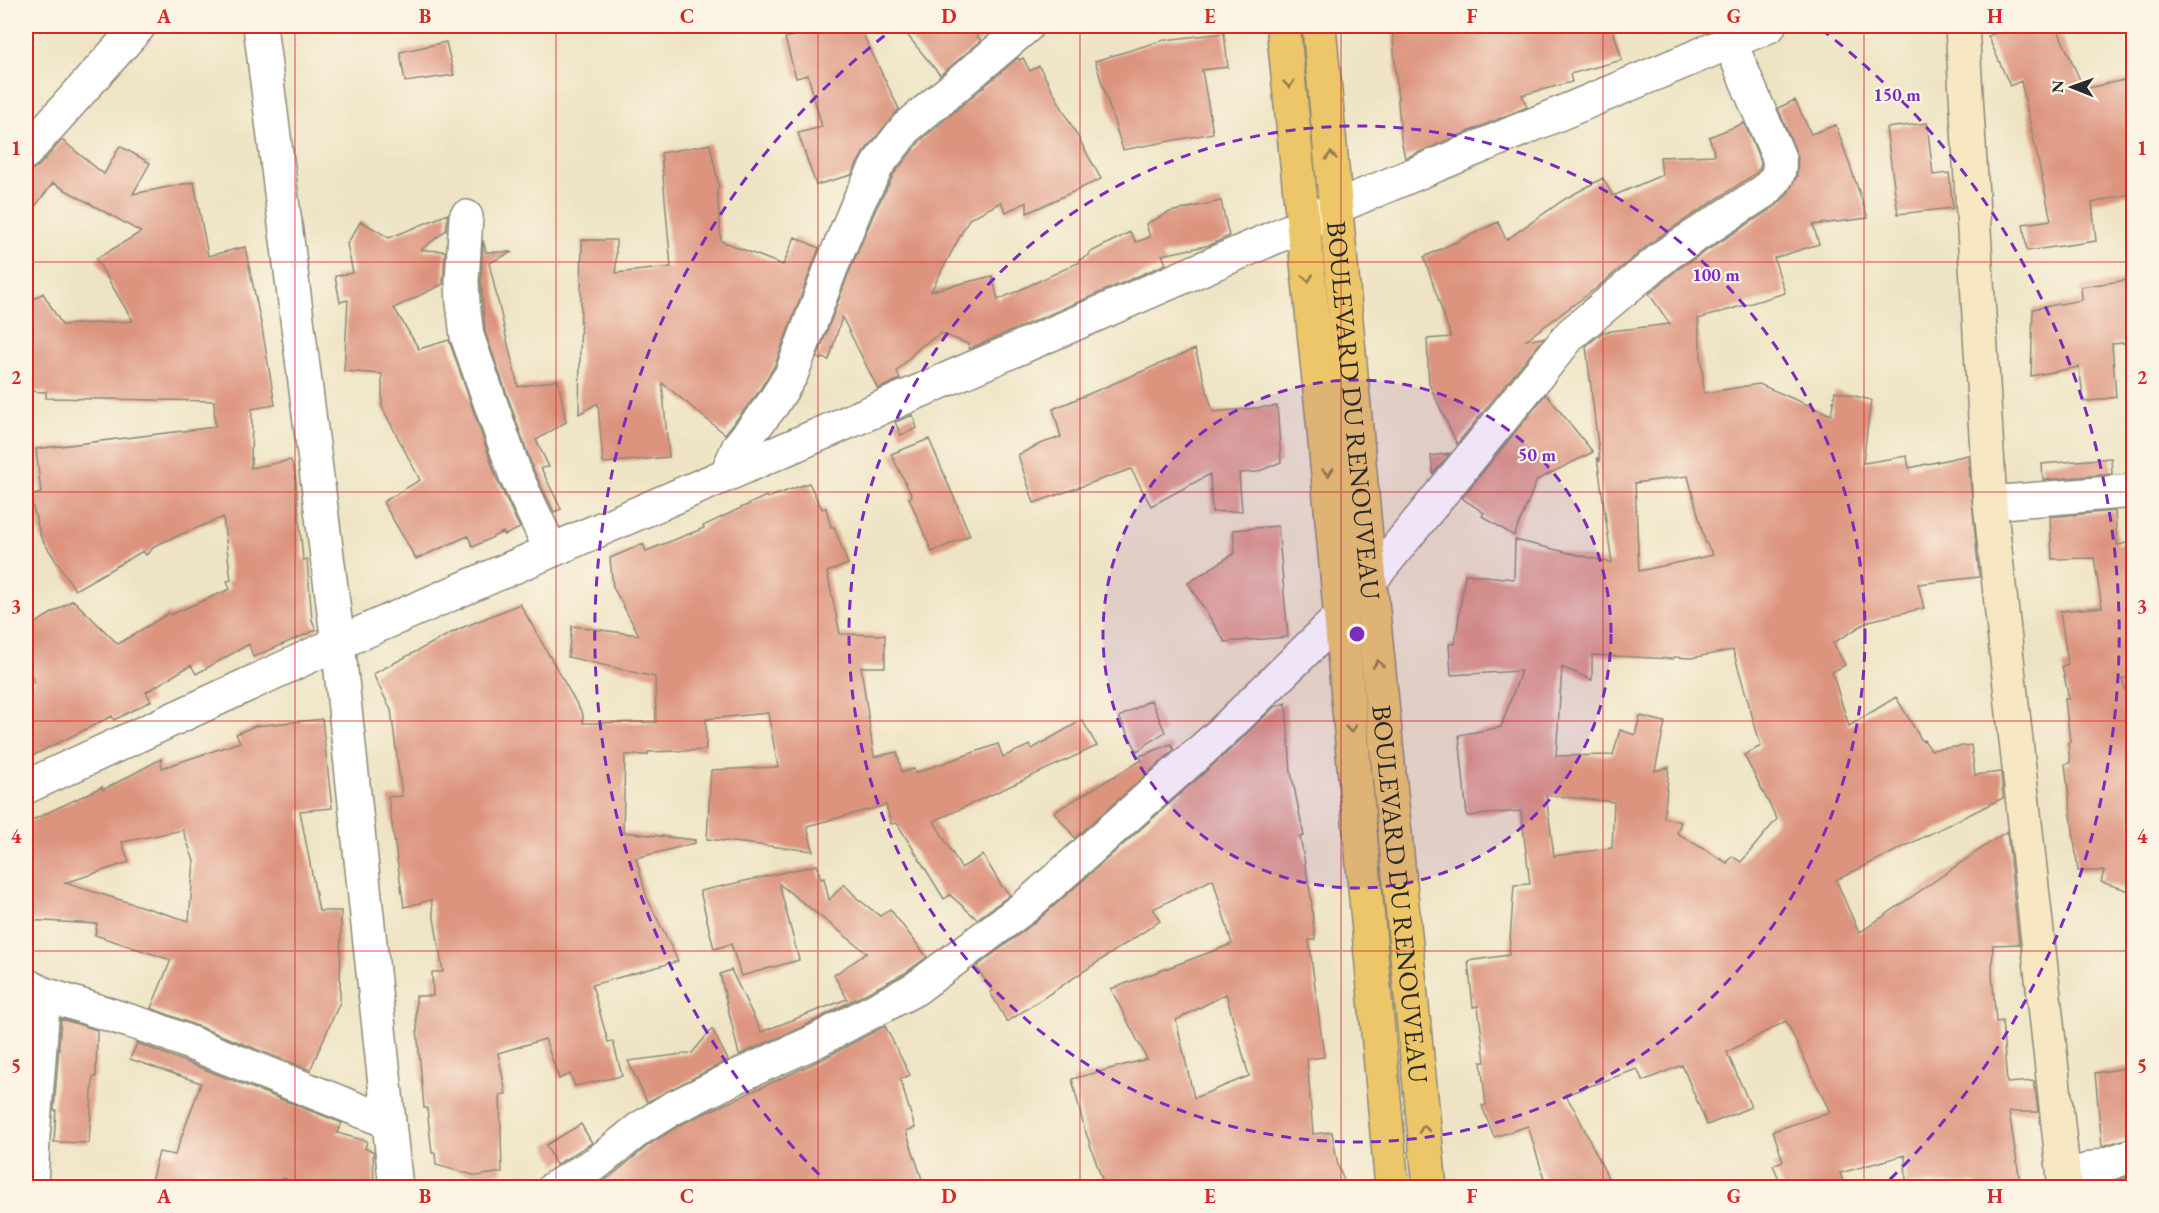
<svg xmlns="http://www.w3.org/2000/svg" width="2159" height="1213" viewBox="0 0 2159 1213" font-family="'EB Garamond',serif">
<rect width="100%" height="100%" fill="#fcf5e5"/>
<filter id="ink" filterUnits="userSpaceOnUse"><feTurbulence type="fractalNoise" baseFrequency=".0167" numOctaves="2"/><feDisplacementMap in="SourceGraphic" scale="12" xChannelSelector="R" yChannelSelector="G"/><feConvolveMatrix kernelMatrix="1 2 1 2 8 2 1 2 1" color-interpolation-filters="sRGB"/></filter>
<filter id="wash" filterUnits="userSpaceOnUse"><feTurbulence type="fractalNoise" baseFrequency=".008" numOctaves="4" result="noise"/><feDisplacementMap in="SourceGraphic" scale="24" xChannelSelector="R" yChannelSelector="G"/><feGaussianBlur stdDeviation="1.35" result="paint"/><feColorMatrix in="noise" values="0 0 0 0 0 0 0 0 0 0 0 0 0 0 0 0 0 1.4 0 .05"/><feComposite in="paint" operator="in"/></filter>
<g filter="url(#wash)">
<rect width="100%" height="100%" fill="#eee4c5"/>
<g id="blocks">
<!-- building -->
<path fill="#dd947f" fill-rule="evenodd" d="M839 26H859L899 109 863 153 851 175 816 185 798 133 822 127 808 75 796 78 785 38Z
M900 26H969L981 41 940 75Z
M1392 26H1612L1622 60 1570 74 1572 82 1522 95 1527 107 1405 158 1401 139Z
M2013 26H2056L2084 89 2133 78V193L2092 203 2096 241 2027 251 2023 224 2051 220 2021 81 2010 86 1988 36Z
M1224 33 1228 67 1202 70 1213 133 1123 150 1095 61 1164 40Z
M446 42 454 75 405 82 400 52Z
M1018 58 1019 60 1023 58 1030 71 1039 66 1101 179 1027 213V202L1006 212 1001 202 969 219 931 291 992 276 998 300 1080 262 1079 260 1089 255V253L1130 232 1136 242 1150 237 1146 224 1170 212 1221 201 1229 236 1210 245 1162 255 1166 264 969 349 968 344 941 333 920 347 897 371 900 379 878 389 842 317 829 360 822 358 821 360 817 358 848 275 876 209 894 174 921 140Z
M1795 100 1811 134 1836 125 1868 218 1813 225 1819 244 1774 258 1785 293 1698 319 1704 393 1759 384 1831 415 1835 391 1871 400 1863 463 1907 456 1909 468 1968 455 1979 577 1918 584 1924 608 1869 621 1833 643 1845 665 1832 672 1849 726 1896 697 1922 741 1924 740 1931 750 1971 745 1975 775 2001 772 2003 798 1836 880 1859 933 2007 831 2019 944 1993 945 1992 974 1996 1022 2002 1021 2007 1083 2034 1081 2038 1112H2009L2021 1188H1978L1976 1183 1906 1184 1905 1155 1840 1173 1845 1188H1783L1773 1165 1783 1161 1773 1131 1830 1112 1786 1021 1727 1052 1751 1107 1707 1125 1682 1065 1643 1081 1637 1069 1565 1095 1575 1110 1613 1188H1547L1528 1126 1494 1137 1482 1106 1486 1105 1481 1062H1485L1478 1006 1473 1007 1468 961 1509 955 1514 885 1530 884 1521 811 1467 816 1459 735 1501 727 1521 671 1451 675 1449 644H1455L1465 574 1514 579 1515 540 1612 563 1597 457 1600 462 1586 346 1603 332 1670 324 1649 294 1678 269 1776 206 1787 195 1797 176 1798 157 1778 108ZM1688 476 1705 541 1713 555 1639 571 1635 483ZM1733 650 1761 746 1744 755 1777 819 1741 862 1732 856 1727 863 1677 833 1681 822 1664 818 1669 767 1655 771 1665 722 1640 716 1635 735 1620 730 1613 755 1556 756 1562 667 1592 680V655L1673 659V657L1691 658ZM1546 795 1614 802 1612 848 1554 856Z
M1744 123 1761 162 1760 168 1755 174 1657 238 1595 289 1526 340 1544 338 1457 444 1429 384 1427 339 1451 337 1424 257 1498 222 1506 240 1565 199 1603 178 1613 196 1662 175 1660 157 1715 155 1709 137Z
M1927 123 1933 175 1949 173 1953 208 1898 214 1886 128Z
M62 140 104 174 120 146 150 163 133 194 194 182 208 256 245 247 262 328 275 405 252 409 251 468 291 460 295 473 303 560 307 559 312 620 316 630 253 657 249 644 196 674 191 665 146 692 151 701 114 720 112 716 26 759V685L34 682 26 660V629L73 600 118 644 169 613 170 615 230 589 227 581 231 580 223 517 156 545 146 555 143 551 75 590 41 538 30 496 41 493 36 449 215 427 214 401 46 398V392L26 391V304L43 293 62 325 133 321 96 259 141 232 53 183 26 218V170H32L40 165Z
M710 144 719 187 717 188 721 241 783 265 795 237 819 248 774 367 757 394 725 434 662 383 669 457 603 463 598 403 579 414 582 240H616V273L671 267 661 153Z
M448 214 446 230 421 250 445 251 443 284 394 308 419 349 449 340 498 482 520 528 505 535 503 532 473 547 468 536 416 559 383 502 420 480 382 407V374L344 371 348 300 340 302 335 276 353 273 347 244 361 221 389 238Z
M483 240 486 252H512L489 263 518 387 558 380 566 422 536 440 549 467 541 468 561 509 554 512 533 469 485 332 481 281Z
M2133 279V342L2112 344 2116 397 2084 402 2079 367 2031 376 2033 309 2082 300 2081 287Z
M1195 349 1213 412 1277 406 1281 462 1257 472 1239 473 1242 511 1212 512 1210 474 1151 506 1131 469 1034 503 1018 455 1040 444 1061 437 1053 409Z
M1546 394 1593 452 1537 480 1514 536 1482 516 1484 513 1462 498Z
M913 415 917 428 901 435 895 422Z
M929 439 970 535 932 552 909 498 912 496 891 454Z
M1450 453 1433 474 1431 456Z
M2111 458 2112 474 2043 480 2042 464Z
M809 483 822 509 826 508 831 527H834L848 564 827 572 840 634 885 635V667H861L874 757 897 752 902 772 914 769 915 773 998 744 1003 757 1030 745 1032 749 1082 720 1097 746 934 821 961 868 983 855 1001 885 1010 895 977 919 950 895 944 899 897 823 891 824 886 805 807 826 813 851 707 839 711 770 778 767 768 713 706 719V750L648 752V755H625L623 832 695 840V843L636 858 647 898 678 961 592 985 608 1042 613 1041 622 1076 575 1086 570 1074 559 1079 545 1039 498 1053 506 1094 500 1095 502 1172 477 1176 436 1165 435 1153H432L427 1108H424L416 1017V996H433L432 972H443L431 900 404 907 388 797 402 796 391 710 373 674 459 629 520 604 583 715V723L656 722 655 677 568 657 572 626 639 635 613 587 610 558 643 544 646 551 704 528 703 526 766 496 767 498Z
M2115 511 2117 545 2133 542V676L2122 679 2133 712V892L2101 882 2104 871H2078L2065 764 2070 763 2068 742H2070L2065 699H2069L2062 666 2068 664 2060 611 2102 607 2094 558 2052 559 2050 517Z
M1278 526 1288 637 1225 642 1188 583 1235 553 1233 530Z
M1151 700 1165 732 1137 751 1119 717Z
M1286 703 1291 772 1304 836 1300 837 1311 897 1315 940H1309L1324 1057 1307 1059 1313 1134 1332 1132 1338 1166 1347 1188H1105L1084 1127 1072 1079 1147 1059 1111 989 1232 944 1213 879 1153 909 1160 921 1007 1022 990 992 993 991 976 967 1038 920 1232 748 1274 707ZM1226 994 1249 1076 1194 1098 1176 1020Z
M322 719 332 808 300 811 319 911H341L340 1002 310 1070 151 1008 171 960 95 935 97 924 26 920V823L102 787 103 790 161 759 162 768 240 742 236 734 255 726ZM183 830 194 861 189 921 65 883 129 862 122 842Z
M1171 744 1174 750 1075 838 1054 812 1142 760 1140 756Z
M817 865 821 879 824 878 829 900 844 884 858 899 880 916 890 909 927 957 905 973 806 1025 739 1055 720 974 731 970 761 1032 847 999 834 975 867 953 779 884 799 960 741 976 731 944 714 949 700 891Z
M61 1019 97 1030 96 1077H93L89 1143 54 1142 56 1110H54Z
M885 1026 910 1075 900 1079 915 1128 906 1131 925 1188H592L610 1177 650 1144 680 1125 823 1059Z
M712 1029 728 1060 647 1102 628 1061 692 1053Z
M137 1043 342 1123 337 1133 367 1141 365 1149 373 1151 374 1188H311L283 1178 282 1188H149L159 1152 175 1155 201 1083 130 1059Z
M2133 1067V1137L2102 1146 2095 1073Z
M581 1124 592 1143 556 1165 546 1145Z
M2133 1175V1188H2106V1184Z"/>
</g>
</g>
<g filter="url(#ink)">
<use href="#blocks" fill-opacity="0" stroke="#8c8878" stroke-width="1.5"/>
<g fill="none" stroke-linecap="round" stroke-linejoin="round">
<!-- minor casing -->
<g stroke="#8c8878" stroke-width="36">
<path id="minor" d="M260 26 338 643 396 1188
M26 152 139 26
M466 217 462 281 463 303 467 336 516 476 551 550
M727 473 739 446 772 405 791 375 831 268 859 201 878 164 907 127 1027 26
M1990 503 2134 491
M1370 581 1571 334 1667 254 1766 190C1776 179 1781 174 1779 158L1730 42
M26 787 338 643 1303 225 1336 207 1769 26
M26 985 44 994 155 1029 389 1122
M2064 1178 2134 1155
M31 1188 33 1137 44 994
M554 1188 598 1162 639 1129 671 1109 738 1076 814 1042 915 989 1026 906 1220 734 1341 616"/>
</g>
<!-- secondary casing -->
<g stroke="#8c8878" stroke-width="36">
<path id="secondary" d="M1962 26 1990 503 2065 1188"/>
</g>
<!-- primary casing -->
<g stroke="#8c8878" stroke-width="36">
<g id="primary">
<path d="M1283 26 1323 420 1392 1188"/>
<path id="s1" d="M1319 26 1370 581 1430 1188"/>
</g>
</g>
<!-- minor -->
<use href="#minor" stroke="#fff" stroke-width="33"/>
<!-- secondary -->
<use href="#secondary" stroke="#f7e8c3" stroke-width="33"/>
<!-- primary -->
<use href="#primary" stroke="#ecc669" stroke-width="33"/>
</g>
<!-- one-way arrows -->
<defs><path id="oneway-chevron" d="M-2-3.5L2.5 0L-2 3.5" fill="none" stroke-width="1.6" stroke-linecap="round" stroke-linejoin="round" transform="scale(1.5)"/></defs>
<g stroke="#8c784a">
<use href="#oneway-chevron" transform="translate(1289 84) rotate(85)"/>
<use href="#oneway-chevron" transform="translate(1331 156) rotate(-95)"/>
<use href="#oneway-chevron" transform="translate(1308 278) rotate(84)"/>
<use href="#oneway-chevron" transform="translate(1328 472) rotate(85)"/>
<use href="#oneway-chevron" transform="translate(1378 664) rotate(-96)"/>
<use href="#oneway-chevron" transform="translate(1351 729) rotate(85)"/>
<use href="#oneway-chevron" transform="translate(1424 1129) rotate(-96)"/>
</g>
</g>
<!-- grid -->
<path fill="none" stroke="#d62828" stroke-width="1.5" stroke-opacity="0.55" d="M295 26V1188M556 26V1188M818 26V1188M1080 26V1188M1341 26V1188M1603 26V1188M1864 26V1188M26 262H2134M26 492H2134M26 721H2134M26 951H2134"/>
<!-- distance rings -->
<circle cx="1357" cy="634" r="254" fill="#7b2cbf" fill-opacity=".12"/>
<g fill="none" stroke="#7b2cbf" stroke-width="3" stroke-dasharray="10 8">
<circle cx="1357" cy="634" r="254"/>
<circle cx="1357" cy="634" r="508"/>
<path d="M832 1187A763 763 0 0 1 893 29M1821 29A763 763 0 0 1 1882 1187"/>
</g>
<g text-anchor="middle" dominant-baseline="central" stroke-width="4.5" stroke-linejoin="round" paint-order="stroke">
<!-- street labels -->
<g font-size="27" fill="#2b2b2b" stroke="#fcf5e5">
<text stroke="none"><textPath href="#s1" startOffset="386">BOULEVARD DU RENOUVEAU</textPath></text>
<text stroke="none"><textPath href="#s1" startOffset="872">BOULEVARD DU RENOUVEAU</textPath></text>
</g>
</g>
<circle cx="1357" cy="634" r="9" fill="#7b2cbf" stroke="#fcf5e5" stroke-width="3"/>
<g font-size="18" text-anchor="middle" font-weight="bold" fill="#7b2cbf" stroke="#fcf5e5" stroke-width="4.5" stroke-linejoin="round" paint-order="stroke">
<text x="1897" y="101">150 m</text>
<text x="1716" y="281">100 m</text>
<text x="1537" y="461">50 m</text>
</g>
<!-- margin -->
<rect width="2159" height="1213" fill="none" stroke="#fcf5e5" stroke-width="66"/>
<!-- north arrow -->
<g transform="translate(2072 87) rotate(271)" stroke="#fcf5e5" stroke-width="4.5" paint-order="stroke">
<path d="M0-4.5L10 22L0 15L-10 22Z" fill="#2b2b2b"/>
<text y="-9" font-size="16" font-weight="bold" text-anchor="middle" fill="#2b2b2b">N</text>
</g>
<rect x="33" y="33" width="2093" height="1147" fill="none" stroke="#d62828" stroke-width="2"/>
<g font-size="20" text-anchor="middle" font-weight="bold" fill="#d62828">
<text x="164" y="23">A</text>
<text x="425" y="23">B</text>
<text x="687" y="23">C</text>
<text x="949" y="23">D</text>
<text x="1210" y="23">E</text>
<text x="1472" y="23">F</text>
<text x="1734" y="23">G</text>
<text x="1995" y="23">H</text>
<text x="16" y="155">1</text>
<text x="2142" y="155">1</text>
<text x="16" y="384">2</text>
<text x="2142" y="384">2</text>
<text x="16" y="613">3</text>
<text x="2142" y="613">3</text>
<text x="16" y="843">4</text>
<text x="2142" y="843">4</text>
<text x="16" y="1072">5</text>
<text x="2142" y="1072">5</text>
<text x="164" y="1203">A</text>
<text x="425" y="1203">B</text>
<text x="687" y="1203">C</text>
<text x="949" y="1203">D</text>
<text x="1210" y="1203">E</text>
<text x="1472" y="1203">F</text>
<text x="1734" y="1203">G</text>
<text x="1995" y="1203">H</text>
</g>
</svg>
